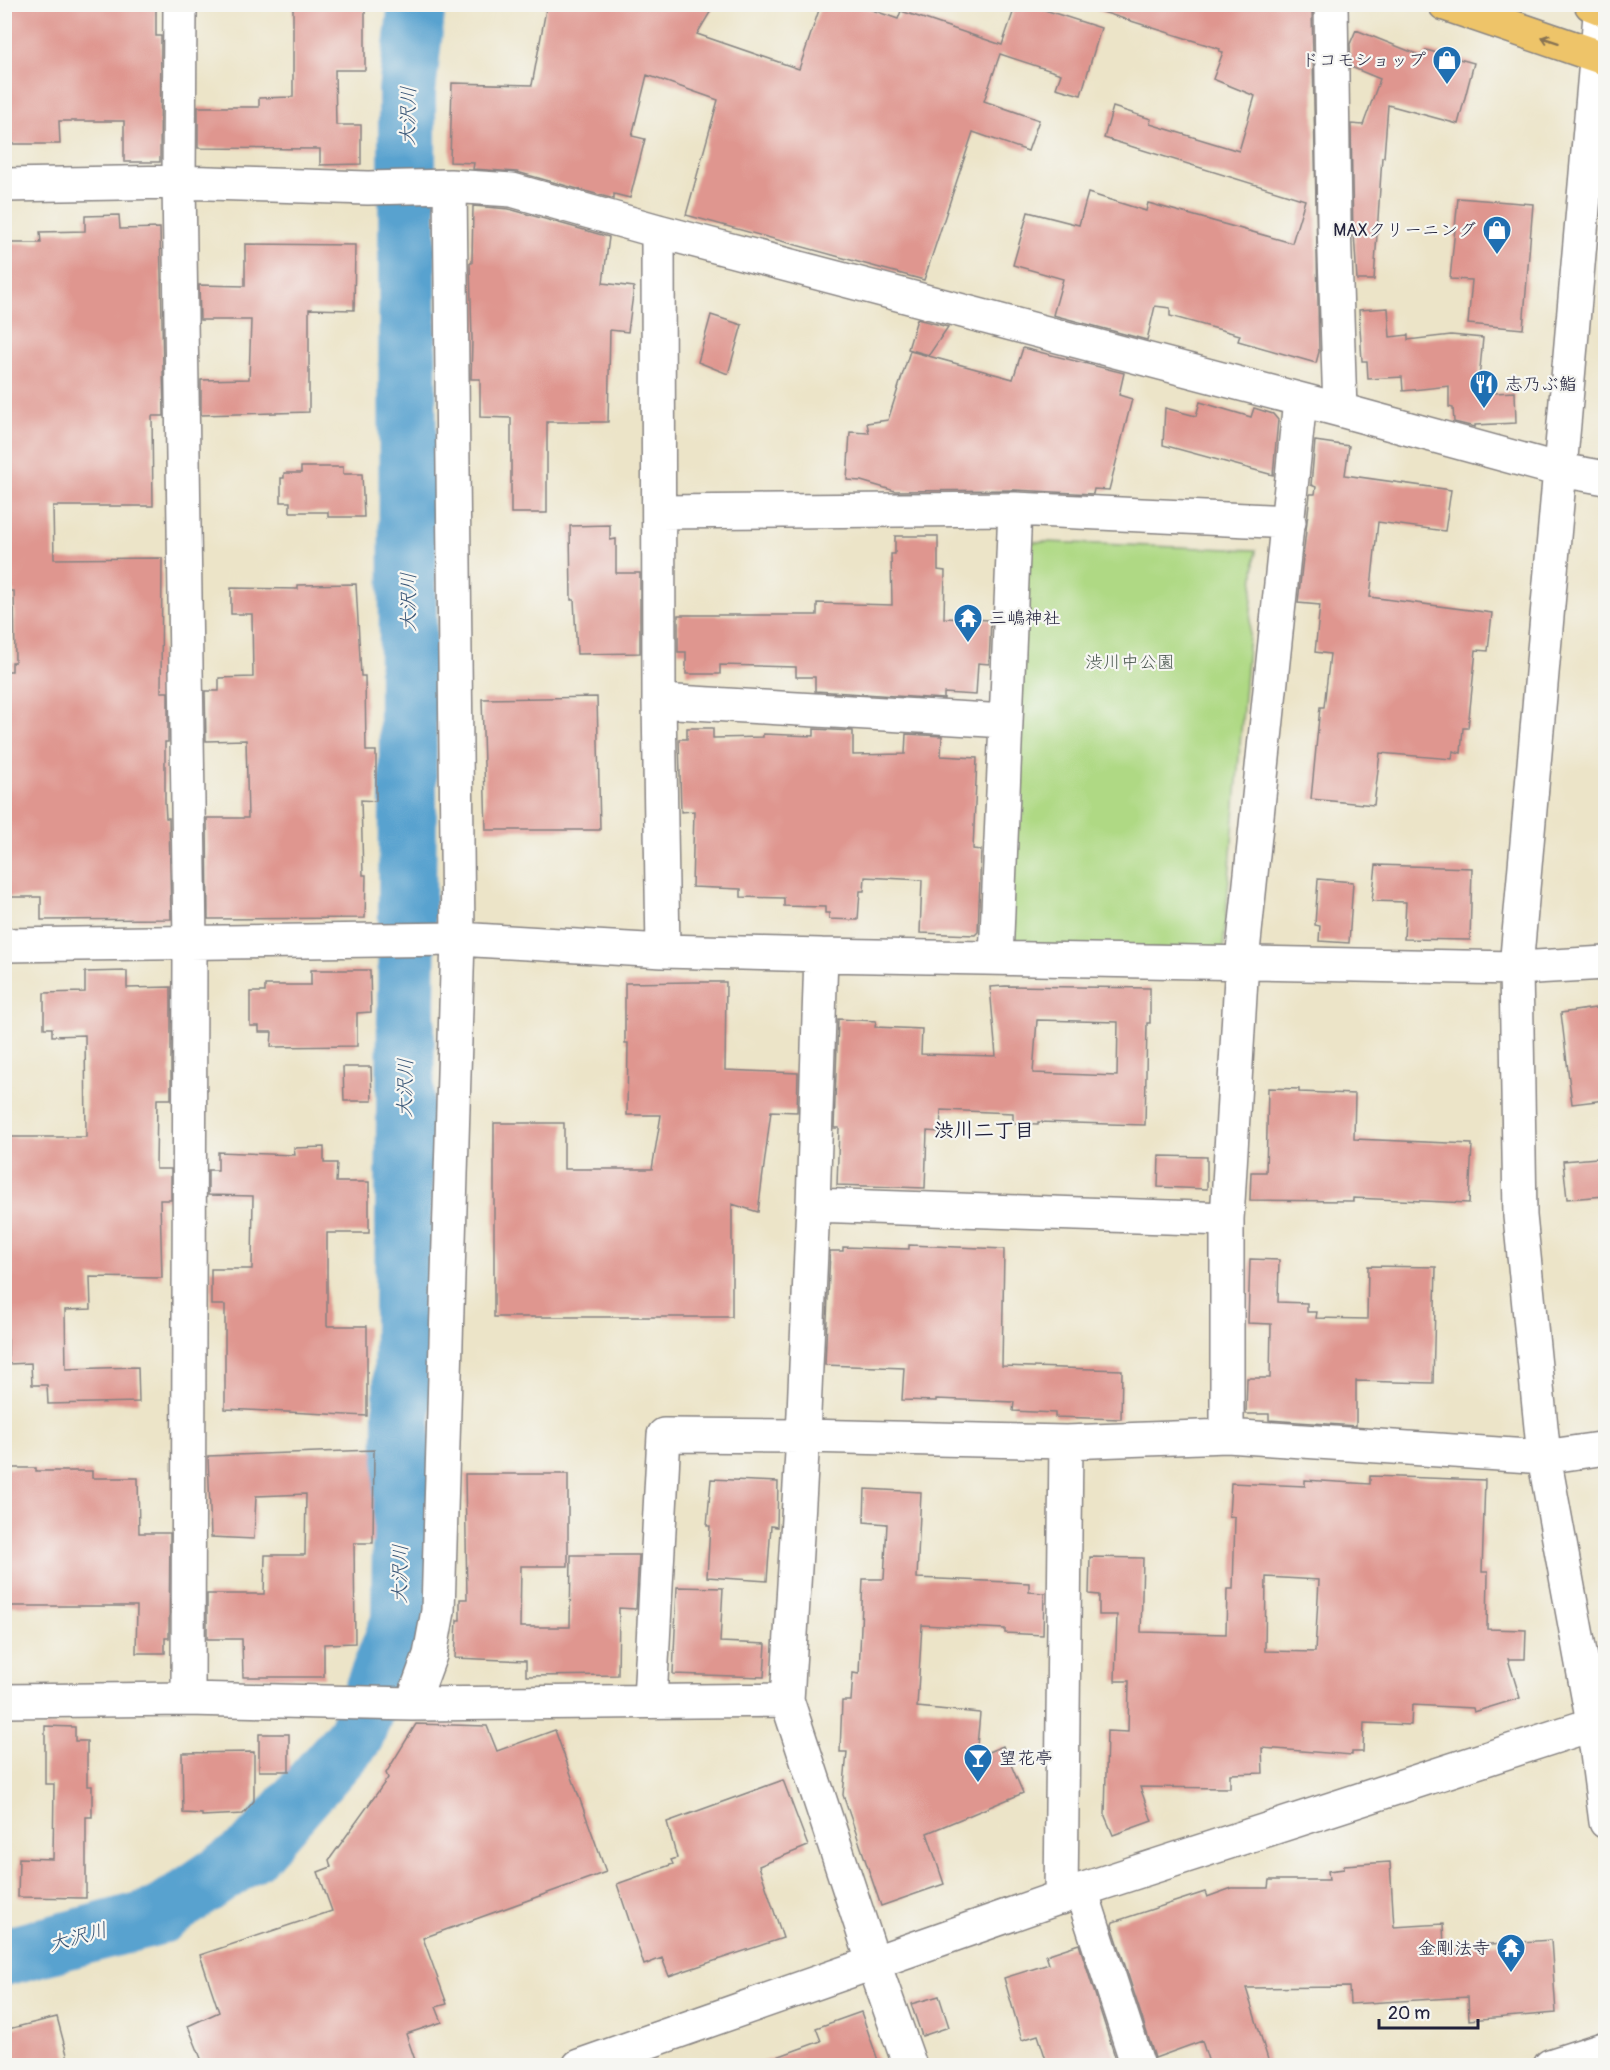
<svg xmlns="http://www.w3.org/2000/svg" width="1610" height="2070" viewBox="0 0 1610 2070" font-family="Pangolin,'Klee One',sans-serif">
<rect width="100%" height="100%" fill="#f6f6f2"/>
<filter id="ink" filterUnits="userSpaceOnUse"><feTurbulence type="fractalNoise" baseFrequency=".0167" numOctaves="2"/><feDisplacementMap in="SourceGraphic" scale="12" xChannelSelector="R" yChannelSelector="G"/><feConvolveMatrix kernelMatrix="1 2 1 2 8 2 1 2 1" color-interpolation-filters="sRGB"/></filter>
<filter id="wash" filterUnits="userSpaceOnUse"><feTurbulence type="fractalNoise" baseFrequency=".008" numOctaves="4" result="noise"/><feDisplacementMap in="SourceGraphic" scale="24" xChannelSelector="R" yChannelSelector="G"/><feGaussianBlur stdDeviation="1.35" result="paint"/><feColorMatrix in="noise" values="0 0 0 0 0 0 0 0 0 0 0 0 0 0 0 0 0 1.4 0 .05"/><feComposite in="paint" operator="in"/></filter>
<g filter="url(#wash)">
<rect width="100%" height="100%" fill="#ece4c8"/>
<!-- green -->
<path fill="#afd984" stroke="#687e60" stroke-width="1.5" d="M1019 541 1256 550 1223 951 998 946Z"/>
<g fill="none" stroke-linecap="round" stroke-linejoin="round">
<!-- river -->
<path stroke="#58a2cf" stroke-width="58" d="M4 1957 159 1916 254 1851 355 1736 400 1621 408 806 407 91 417 4"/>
</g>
<g id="blocks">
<!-- building -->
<path fill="#df968f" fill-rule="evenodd" d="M9 4H156V36H161L160 162H124V121H59L60 144H4V69H7Z
M293 4H365V70H335L336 125H361V164L320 165V149L198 148V107H259V98L293 97Z
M547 4H715L697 34 799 69 821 4H855L898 19 901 11 1002 45 1016 4H1026L1101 28 1081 95 1056 88 1061 74 1000 54 984 101 1039 120 1028 151 973 132 924 280 686 215 718 100 647 75 632 136 645 139 630 198 614 194V199L517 172 473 169 474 163 450 162 452 83 532 85Z
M1097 4H1303L1312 8 1319 352 1316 363 1238 341 1240 335 1170 316V308L1155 306 1147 340 1053 315 1063 279 1013 265 1028 212 1079 225 1088 193 1146 211 1148 203 1292 243 1305 200 1104 138 1113 107 1151 119 1150 124 1239 151 1255 96 1213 79 1223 52 1219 51 1220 49 1096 10Z
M1356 30 1424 57 1426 50 1474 63 1458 124 1388 105 1384 157H1382L1374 280H1357L1354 233 1353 236 1351 124 1363 125 1380 79 1351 67 1350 44Z
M1458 198 1533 204 1523 329 1468 324 1472 280 1450 279Z
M473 206 509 209 609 237 603 283 634 287 628 332 610 330 608 422H547V513H511V418L480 417V379H471L472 340 470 263H472Z
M119 215 120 229 160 228 164 416H152L153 506H53L54 559 162 558 161 692H168V742H165V802L166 818H169L171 919 41 920V897H4V671H12V662H15L14 591H4V319H7L6 243H41L40 232 85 231V216Z
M245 244 355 245 354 310 309 309V412L201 415V380L249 379 251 320H200L199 285 245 286Z
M1388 308 1390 337 1408 335V340L1451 335 1483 338 1478 389H1494V393L1515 392 1516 423 1475 425V427L1454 422 1453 408 1449 407V386L1403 391 1402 377 1368 379 1367 361H1362L1359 310Z
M711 315 742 325 728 374 698 362Z
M917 319 948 327 929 355 908 349Z
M1023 348 1124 373 1119 395 1132 399 1109 490 1094 489 1093 494 1015 490 895 491 861 481 847 480 850 432 869 433 867 423 888 420 910 351 1013 379Z
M1200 402 1251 417 1254 408 1273 414 1278 420 1273 475 1163 445 1165 408 1196 416Z
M1315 441 1349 446 1345 475 1451 490 1445 531 1378 522 1370 597 1492 613 1488 651 1476 650 1468 728H1463L1461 753 1453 751 1452 759 1380 753 1374 805 1311 799 1320 707H1324L1330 654 1315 652 1320 605 1298 603 1310 494H1315L1316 487 1311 485Z
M301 467H343V474H362L364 517H328V512H290V502H281V478H284V473H301Z
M610 525V540L616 539V573H640V653L577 654 574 600H571L570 526Z
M895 536H938V570L945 571 944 618 991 620 989 664 978 663 976 695 944 693V699L815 691V677H796V667L720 665V674H686V652H678V615H817V603L892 605 891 554H895Z
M356 584 361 676H365L366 751H376V801L361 800 363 875H366L365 918 208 919 207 818H248L246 740 206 741 205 691H219V678L253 677 252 614H231V588L298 589V585Z
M597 697 600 830H486L482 699Z
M687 728H713V738L763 737V734L814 736V729L853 731V755L905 754 906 734 942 736 941 756 977 758 973 849 981 850 978 932 975 935 920 933 922 880 865 877 864 891H860L858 920 829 919V913H825V907L784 906V898L741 897V889L692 887 694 811 681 812 679 739H687Z
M1376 865 1472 868 1470 940 1404 939 1406 902 1372 901Z
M1318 879 1353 882 1349 943 1319 941 1320 926 1315 925Z
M311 970H370L371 1012 357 1013V1046L271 1047 272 1032H259V1026H250V992H265V985H311Z
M127 971V988L171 987V1099H157L156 1169H171V1200H160L162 1278 90 1277 91 1309 65 1310 66 1369 138 1367 139 1402 48 1404 47 1385H32L31 1363 8 1364V1340H4V1137H86L85 1035 52 1036V1028H44V993L85 992V972Z
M694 982H726L725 1070 798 1073 797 1112 771 1111 758 1212 732 1204V1317H494V1123H564V1169H652L661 1115H627L628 1043H625V983Z
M1005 986 1150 988V1023H1147L1145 1125 1038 1122V1124L1013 1123V1113L941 1110 940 1132 927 1131 925 1188 837 1185 839 1128H834L838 1019 876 1021 875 1027 922 1029 921 1054 996 1056 990 987ZM1037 1020 1118 1022 1117 1076 1033 1073Z
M1602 1007 1605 1008V1100L1572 1104 1561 1013Z
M343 1067H371L372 1101H344Z
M1268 1088 1299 1089V1092L1355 1094 1354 1139 1472 1144 1469 1203 1353 1198V1201L1250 1200 1251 1172H1266Z
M324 1147V1163H337L336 1182H369V1233H327V1326H367V1416L225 1409V1305H211V1269H252L253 1196 208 1195V1170H218V1152L295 1155 294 1148Z
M1159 1156 1207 1157V1189L1158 1187Z
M1597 1158 1605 1159V1196L1567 1199 1563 1161Z
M909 1245 1004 1249 1002 1366 1122 1370 1121 1419 1055 1417V1413L1013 1411 1014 1402 936 1399V1401L902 1400 904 1368 825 1365 830 1251H843V1247L909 1249Z
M1250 1259 1279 1260 1278 1302 1307 1303V1312H1317L1316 1318 1367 1319 1368 1266 1436 1267 1433 1383 1356 1381V1426L1269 1420V1414H1246L1247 1378H1270L1271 1324 1248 1323Z
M374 1450 373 1543H354L355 1643 324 1644V1677H243L242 1639H207V1594H264L265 1555H305L306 1494 256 1496 254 1539 211 1537 208 1456Z
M4 1468H36V1471H92V1478H138L139 1533H170L169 1638H165V1653H136L137 1606H4Z
M465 1474H568V1566H521L520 1627H570L571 1555H639L636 1609 619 1608 618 1675 526 1676V1661L455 1658 457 1620H460V1599H467Z
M1370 1476 1485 1480 1482 1572H1488L1487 1629 1526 1630 1525 1659H1508L1520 1698 1474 1712 1473 1708 1412 1705 1411 1725 1364 1723 1363 1752H1352V1755L1262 1748 1263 1773 1230 1774V1788L1140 1787 1152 1821 1113 1835 1105 1816 1107 1731 1128 1732 1129 1681H1115L1117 1615H1099V1595L1089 1594 1090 1557 1143 1558 1141 1632 1226 1634 1227 1589H1233L1235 1517 1229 1516 1231 1483 1305 1486V1480L1370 1484ZM1266 1577 1319 1580 1315 1652 1265 1651Z
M711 1479 778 1482 777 1527 771 1526 767 1581 707 1577 710 1526H707Z
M865 1489 921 1492 917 1578 1029 1583V1592L1044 1593 1043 1635 1005 1633V1629L922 1625 917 1707 980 1713 976 1757 1003 1746 1023 1793 927 1833 944 1884 881 1906 843 1795 847 1752H840L842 1701H851L853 1673 859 1674 863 1579H884L887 1524 864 1522Z
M677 1587 723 1588 720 1642 766 1644 764 1677 673 1674Z
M416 1724 487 1726 497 1751 555 1730 606 1872 423 1938 447 2004 436 2007 442 2022 406 2034 417 2066H204L188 2026 219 2012 200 1955 332 1911 318 1872 331 1867 329 1860 388 1778 386 1773Z
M45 1726 75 1727V1741H87V1786H92V1817H86V1898L18 1897 19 1858 53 1859 54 1784H45Z
M259 1734H289V1771H259Z
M254 1752V1801L243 1814 202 1816V1814L183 1813 182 1753Z
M783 1780 808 1846 759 1866 783 1938 669 1976 662 1958 644 1965 617 1884 673 1864 671 1860 677 1858 667 1822Z
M1390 1862 1394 1927 1443 1924 1444 1947 1551 1940 1556 2013 1469 2020 1468 1997 1350 2004 1349 1987 1246 1988 1270 2066H1210L1202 2041 1155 2058 1112 1925 1113 1922 1205 1892 1207 1897 1232 1888H1268L1269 1880H1329L1328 1871 1344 1869V1865Z
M1079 1944 1118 2066H1048L1038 2035 1022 2040 1004 1978 1049 1964 1046 1955Z
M939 1996 949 2027 922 2036 911 2004Z
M861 2012 880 2066H763V2062L821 2041 816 2028Z
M57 2017 70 2066H4V2030Z"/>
</g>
</g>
<g filter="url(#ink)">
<use href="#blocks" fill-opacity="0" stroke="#878382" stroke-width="1.5"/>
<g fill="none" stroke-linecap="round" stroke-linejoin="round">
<!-- minor casing -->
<g stroke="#878382" stroke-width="36">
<path id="minor" d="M180 4 179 182 190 942 188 1699
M1331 4 1334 224 1340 410
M1601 4 1516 968 1520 1216 1544 1457 1593 1723 1606 1822
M4 185 179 182 368 188 450 186 512 190 658 231 1340 410 1560 470 1606 478
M658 231 659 701 663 951
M660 512 1015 509 1289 522
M659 701 1006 721
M4 945 458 939 663 951 821 955 1516 968 1606 963
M821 955 813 1205 803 1436 787 1700 873 1961 910 2066
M996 958 1015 509
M813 1205 1227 1219
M1227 1436V1219L1242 961 1300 400
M650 1700 664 1435 803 1436 1066 1442 1227 1436 1544 1457 1606 1448
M4 1701 188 1699 412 1704 787 1700
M412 1704 430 1655 438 1611 458 939 450 186
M1081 1890 1138 2066
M1061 1898 1066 1442
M579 2066 1081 1890 1606 1720
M1550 2066 1606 2048"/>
</g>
<!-- highway casing -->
<g stroke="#878382" stroke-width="36">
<path id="highway" d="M1445 4 1606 59
M1591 4 1606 10"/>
</g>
<!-- minor -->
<use href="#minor" stroke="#fff" stroke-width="33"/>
<!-- highway -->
<use href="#highway" stroke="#eec469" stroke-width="33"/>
</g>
<!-- one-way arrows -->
<defs><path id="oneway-shaft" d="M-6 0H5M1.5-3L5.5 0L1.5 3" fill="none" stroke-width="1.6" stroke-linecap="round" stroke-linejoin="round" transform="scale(1.5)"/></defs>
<use stroke="#887352" href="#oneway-shaft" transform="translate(1550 40) rotate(-161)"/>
</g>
<!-- icons -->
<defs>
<g id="shop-pin" transform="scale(1.5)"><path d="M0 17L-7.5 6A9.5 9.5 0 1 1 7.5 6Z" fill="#1f6fb2" stroke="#f6f6f2"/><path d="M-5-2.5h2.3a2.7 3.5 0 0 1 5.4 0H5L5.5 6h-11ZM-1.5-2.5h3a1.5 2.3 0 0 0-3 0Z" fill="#fff"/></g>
<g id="restaurant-pin" transform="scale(1.5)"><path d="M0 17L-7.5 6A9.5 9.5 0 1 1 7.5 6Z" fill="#1f6fb2" stroke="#f6f6f2"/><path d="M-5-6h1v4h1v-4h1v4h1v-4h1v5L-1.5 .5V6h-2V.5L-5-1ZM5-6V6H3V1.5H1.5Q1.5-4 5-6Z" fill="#fff"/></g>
<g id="temple-pin" transform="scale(1.5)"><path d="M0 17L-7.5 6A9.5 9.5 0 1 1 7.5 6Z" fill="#1f6fb2" stroke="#f6f6f2"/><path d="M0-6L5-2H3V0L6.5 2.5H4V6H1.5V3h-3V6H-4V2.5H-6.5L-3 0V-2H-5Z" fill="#fff"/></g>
<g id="bar-pin" transform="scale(1.5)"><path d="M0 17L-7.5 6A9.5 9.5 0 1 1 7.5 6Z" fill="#1f6fb2" stroke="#f6f6f2"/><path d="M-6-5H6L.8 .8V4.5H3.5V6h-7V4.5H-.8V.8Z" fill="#fff"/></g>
</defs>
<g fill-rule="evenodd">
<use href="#shop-pin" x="1447" y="60"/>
<use href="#shop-pin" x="1497" y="230"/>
<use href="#restaurant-pin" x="1484" y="384"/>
<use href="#temple-pin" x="968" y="618"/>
<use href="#bar-pin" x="978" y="1758"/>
<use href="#temple-pin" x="1511" y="1948"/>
</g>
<g text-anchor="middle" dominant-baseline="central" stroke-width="4.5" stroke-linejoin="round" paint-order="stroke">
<!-- poi labels -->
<g font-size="18" fill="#22223b" stroke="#f6f6f2" text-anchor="end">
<text x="1426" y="60">ドコモショップ</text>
<text x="1476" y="230">MAXクリーニング</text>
<text x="1505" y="384" text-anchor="start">志乃ぶ鮨</text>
<text x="989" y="618" text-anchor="start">三嶋神社</text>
<text x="999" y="1758" text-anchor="start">望花亭</text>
<text x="1490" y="1948">金剛法寺</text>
</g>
<!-- park labels -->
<g font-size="18" fill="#4c5951" stroke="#f6f6f2">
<text x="1130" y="662">渋川中公園</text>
</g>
<!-- water labels -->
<g font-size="20" font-style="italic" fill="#385576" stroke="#f6f6f2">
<text transform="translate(408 116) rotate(-89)">大沢川</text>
<text transform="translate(408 602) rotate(-90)">大沢川</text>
<text transform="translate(405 1088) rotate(-89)">大沢川</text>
<text transform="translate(400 1574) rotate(-89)">大沢川</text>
<text transform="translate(78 1937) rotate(-15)">大沢川</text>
</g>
<!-- neighbourhood labels -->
<g font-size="20" font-weight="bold" fill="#22223b" stroke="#f6f6f2">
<text x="984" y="1130">渋川二丁目</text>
</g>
</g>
<!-- margin -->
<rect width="1610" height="2070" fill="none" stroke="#f6f6f2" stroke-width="24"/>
<!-- scale -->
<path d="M1379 2019v9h99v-9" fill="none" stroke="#22223b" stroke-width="3"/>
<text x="1388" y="2019" font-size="18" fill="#22223b" stroke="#f6f6f2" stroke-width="4.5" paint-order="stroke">20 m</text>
</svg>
